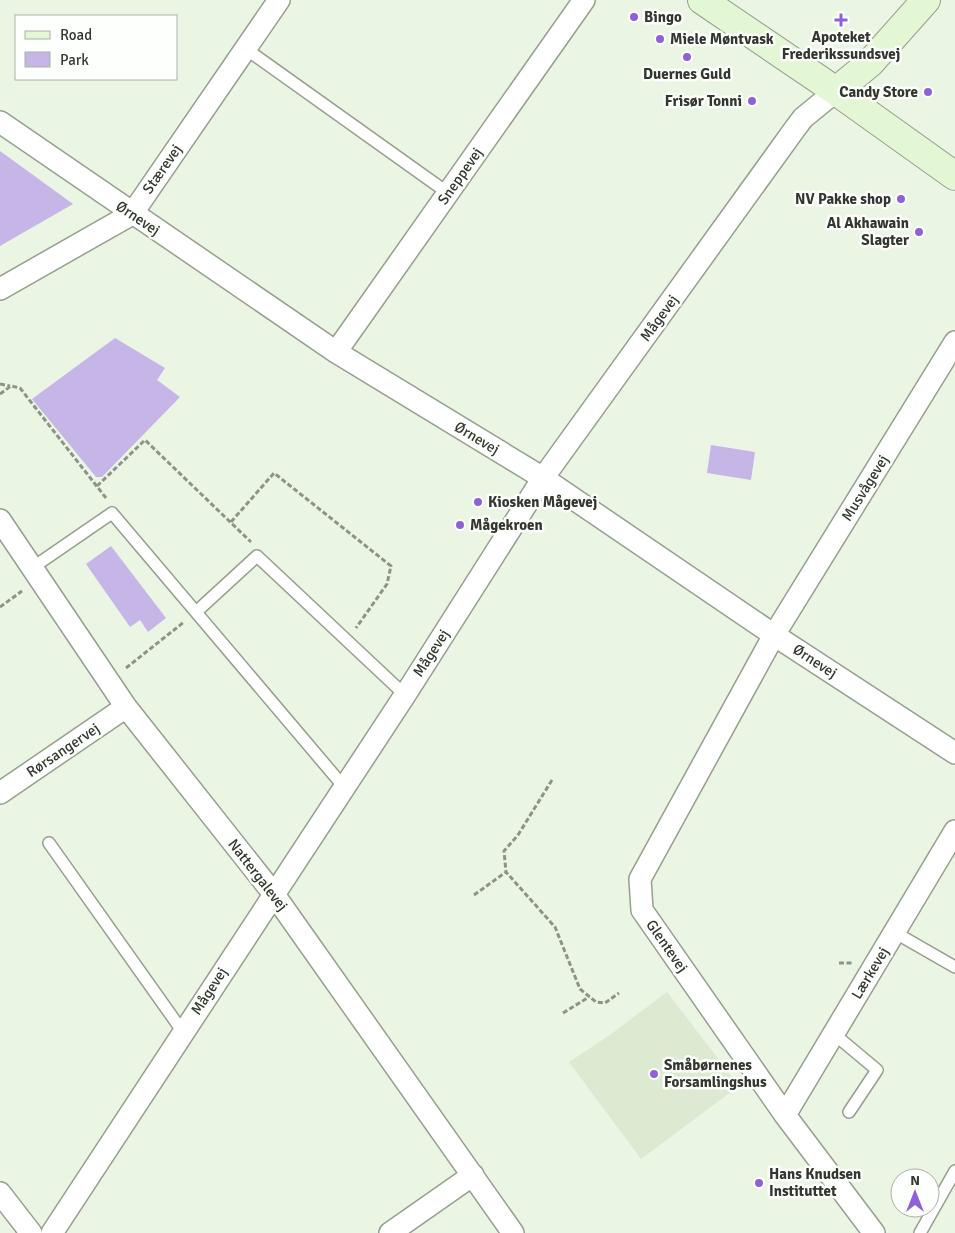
<svg xmlns="http://www.w3.org/2000/svg" width="955" height="1233" viewBox="0 0 955 1233" font-family="Signika,sans-serif">
<rect width="100%" height="100%" fill="#eaf5e3"/>
<!-- built -->
<path fill="#dcead2" d="M667 992 739 1086 641 1159 569 1062 607 1037Z"/>
<!-- green -->
<path fill="#c5b6e7" d="M0 151 73 204 0 246Z
M115 338 165 368 157 380 180 397 102 477H96L32 399Z
M711 445 755 452 751 480 707 473Z
M111 546 166 618 148 632 140 620 130 627 86 564Z"/>
<g fill="none" stroke-linecap="round" stroke-linejoin="round">
<!-- lane casing -->
<g stroke="#969f8f" stroke-width="14">
<path id="lane" d="M246 49 448 193
M32 568 112 513 344 787
M196 612 257 556 405 695
M49 843 183 1032
M894 932 955 967
M834 1034 877 1070 849 1112
M920 1233 955 1171"/>
</g>
<!-- street casing -->
<g stroke="#969f8f" stroke-width="24">
<path id="street" d="M0 122 336 352 543 478 774 635 955 753
M0 289 132 214 279 0
M336 352 584 0
M0 520 126 707 273 893 513 1233
M0 793 126 707
M785 1115 955 831
M0 1193 31 1233
M52 1233 405 695 543 478 794 130 803 118 836 91
M390 1233 473 1175
M874 1233 785 1115 642 910 640 879 774 635 955 342"/>
</g>
<!-- secondary casing -->
<g stroke="#969f8f" stroke-width="30">
<path id="secondary" d="M702 0 836 91 955 176
M836 91 870 63 926 0"/>
</g>
<!-- path -->
<path stroke="#8c9487" stroke-width="3" stroke-dasharray="5 2.5" stroke-linecap="butt" d="M0 384 10 386
M0 394 11 386 20 388 106 498
M97 486 145 440 251 542
M231 522 274 473 391 566 387 584 356 628
M0 607 22 591
M126 668 184 622
M552 780 518 835 504 851 506 872 555 927 580 989 596 1002 605 1003 619 993
M474 895 506 872
M839 963H852
M563 1013 589 997"/>
<!-- lane -->
<use href="#lane" stroke="#fff" stroke-width="11"/>
<!-- street -->
<use href="#street" stroke="#fff" stroke-width="21"/>
<!-- secondary -->
<use href="#secondary" stroke="#e4f7d4" stroke-width="28"/>
</g>
<!-- markers -->
<g fill="#9060d9" stroke="#fcfffb" stroke-width="2">
<circle cx="634" cy="17" r="5"/>
<path d="M838.5 12.5h5v5h5v5h-5v5h-5v-5h-5v-5h5z"/>
<circle cx="660" cy="39" r="5"/>
<circle cx="687" cy="57" r="5"/>
<circle cx="928" cy="92" r="5"/>
<circle cx="752" cy="101" r="5"/>
<circle cx="901" cy="199" r="5"/>
<circle cx="919" cy="232" r="5"/>
<circle cx="478" cy="502" r="5"/>
<circle cx="460" cy="525" r="5"/>
<circle cx="654" cy="1074" r="5"/>
<circle cx="759" cy="1183" r="5"/>
</g>
<g text-anchor="middle" dominant-baseline="central" stroke-width="5" stroke-linejoin="round" paint-order="stroke">
<!-- poi labels -->
<g font-size="15" font-weight="bold" fill="#333730" stroke="#fcfffb" text-anchor="start">
<text x="644" y="17">Bingo</text>
<text x="841" y="37" text-anchor="middle">Apoteket<tspan x="841" dy="17">Frederikssundsvej</tspan></text>
<text x="670" y="39">Miele Møntvask</text>
<text x="687" y="74" text-anchor="middle">Duernes Guld</text>
<text x="918" y="92" text-anchor="end">Candy Store</text>
<text x="742" y="101" text-anchor="end">Frisør Tonni</text>
<text x="891" y="199" text-anchor="end">NV Pakke shop</text>
<text x="909" y="223" text-anchor="end">Al Akhawain<tspan x="909" dy="17">Slagter</tspan></text>
<text x="488" y="502">Kiosken Mågevej</text>
<text x="470" y="525">Mågekroen</text>
<text x="664" y="1065">Småbørnenes<tspan x="664" dy="17">Forsamlingshus</tspan></text>
<text x="769" y="1174">Hans Knudsen<tspan x="769" dy="17">Instituttet</tspan></text>
</g>
<!-- street labels -->
<g font-size="15" fill="#333730" stroke="#fcfffb">
<text transform="translate(162 169) rotate(-55)">Stærevej</text>
<text transform="translate(460 176) rotate(-55)">Sneppevej</text>
<text transform="translate(138 218) rotate(34)">Ørnevej</text>
<text transform="translate(659 318) rotate(-54)">Mågevej</text>
<text transform="translate(477 438) rotate(31)">Ørnevej</text>
<text transform="translate(865 488) rotate(-58)">Musvågevej</text>
<text transform="translate(431 653) rotate(-57)">Mågevej</text>
<text transform="translate(815 661) rotate(33)">Ørnevej</text>
<text transform="translate(63 750) rotate(-34)">Rørsangervej</text>
<text transform="translate(258 875) rotate(52)">Nattergalevej</text>
<text transform="translate(667 946) rotate(55)">Glentevej</text>
<text transform="translate(870 973) rotate(-59)">Lærkevej</text>
<text transform="translate(209 991) rotate(-57)">Mågevej</text>
</g>
</g>
<!-- legend -->
<rect x="15" y="15" width="162" height="65" fill="#fcfffb" stroke="#acafaa"/>
<rect x="25" y="31" width="25" height="8" fill="#e4f7d4" stroke="#acafaa"/>
<text x="60" y="40" font-size="15" fill="#333730">Road</text>
<rect x="25" y="52" width="25" height="15" fill="#c5b6e7" stroke="#acafaa"/>
<text x="60" y="65" font-size="15" fill="#333730">Park</text>
<!-- north arrow -->
<g transform="translate(915 1193)"><circle r="24" fill="#fcfffb" stroke="#acafaa"/>
<path d="M0-4L9 19L0 12L-9 19Z" fill="#9060d9"/>
<text y="-8" font-size="14" font-weight="bold" text-anchor="middle" fill="#333730">N</text>
</g>
</svg>
